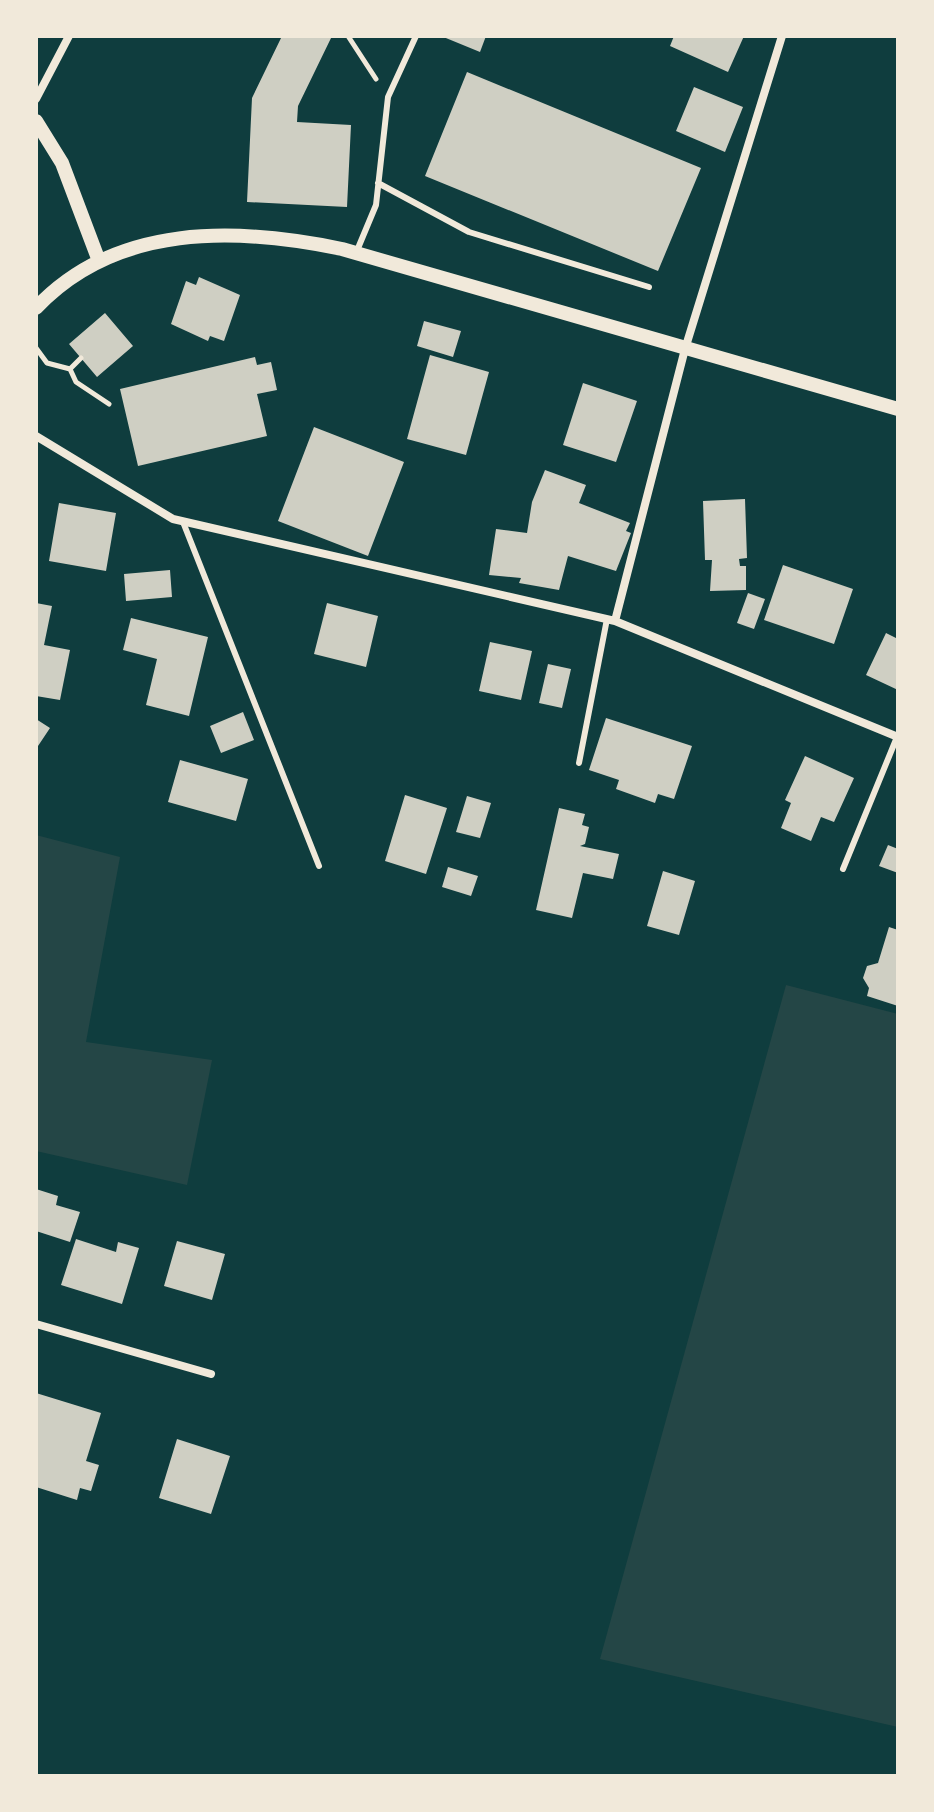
<svg xmlns="http://www.w3.org/2000/svg" width="934" height="1812" viewBox="0 0 934 1812" font-family="'Fira Sans',sans-serif">
<rect width="100%" height="100%" fill="#0f3d3e"/>
<!-- green -->
<path fill="#244646" d="M36 835 120 857 86 1042 212 1060 187 1185 36 1151Z
M786 985 898 1014V1727L600 1659Z"/>
<!-- building -->
<path fill="#cfcfc3" d="M282 36H332L298 106 297 122 351 125 347 207 247 202 252 98Z
M441 36H486L480 52Z
M674 36H744L728 72 670 46Z
M467 72 701 168 658 271 425 176Z
M694 87 743 107 725 152 676 131Z
M199 277 240 295 224 341 210 336 208 341 171 324 186 281 196 285Z
M105 313 133 346 97 377 69 344Z
M424 321 461 331 453 357 417 346Z
M430 355 489 372 466 455 407 439Z
M255 357 257 365 271 362 277 390 257 394 267 436 138 466 120 389Z
M583 383 637 401 616 462 563 445Z
M314 427 404 462 368 556 278 521Z
M545 470 586 485 579 503 630 523 626 531 631 533 616 571 568 556 559 590 519 583 521 578 489 575 496 529 527 533 532 502Z
M745 499 747 558 739 559 740 566H746V590L710 591 712 560H705L703 501Z
M59 503 116 513 106 571 49 561Z
M783 565 853 589 834 644 764 620Z
M170 570 172 597 126 601 124 574Z
M748 593 765 599 754 629 737 623Z
M36 603 52 606 44 645 70 650 60 700 36 696Z
M327 603 378 616 366 667 314 654Z
M131 618 208 637 189 716 146 705 157 659 123 650Z
M886 633 898 639V690L866 675Z
M490 642 532 651 521 700 479 691Z
M548 664 571 669 562 708 539 703Z
M243 712 254 740 221 753 210 726Z
M606 718 692 746 674 799 658 794 655 803 616 789 619 780 589 770Z
M36 719 50 728 36 749Z
M805 756 854 778 834 822 821 817 811 841 781 828 791 803 785 800Z
M180 760 248 779 236 821 168 802Z
M405 795 447 808 426 874 385 861Z
M467 796 491 803 480 838 456 832Z
M559 808 585 814 582 825 589 827 585 844 580 846 619 854 613 879 583 873 572 918 536 910Z
M888 845 898 849V873L879 866Z
M448 867 478 876 471 896 442 887Z
M663 871 695 881 679 935 647 926Z
M889 927 898 930V1006L867 996 869 988 863 978 867 966 878 963Z
M36 1189 58 1196 56 1205 80 1212 70 1242 36 1231Z
M76 1239 116 1252 118 1242 139 1248 122 1304 61 1285Z
M177 1241 225 1254 212 1300 164 1286Z
M36 1393 101 1413 86 1461 99 1465 91 1491 80 1488 77 1500 36 1487Z
M177 1439 230 1456 211 1514 159 1498Z"/>
<g fill="none" stroke-linecap="round" stroke-linejoin="round">
<!-- path -->
<path stroke="#f1e9da" stroke-width="5" d="M348 36 376 79
M36 348 47 363 70 369 81 358
M70 369 76 382 109 404"/>
<!-- service -->
<path stroke="#f1e9da" stroke-width="6" d="M378 183 469 232 649 287
M356 253 376 205 388 97 416 36
M183 522 319 866
M579 763 607 619
M843 869 897 737"/>
<!-- minor -->
<path stroke="#f1e9da" stroke-width="8" d="M36 99 69 36
M36 436 173 519 615 621 898 737
M615 621 685 349 782 36
M36 1324 211 1374"/>
<!-- tertiary -->
<path stroke="#f1e9da" stroke-width="14" d="M36 121 62 163 99 261
M36 308C116 223 236 227 342 249L898 409"/>
</g>
<!-- border -->
<rect width="934" height="1812" fill="none" stroke="#f1e9da" stroke-width="76"/>
</svg>
